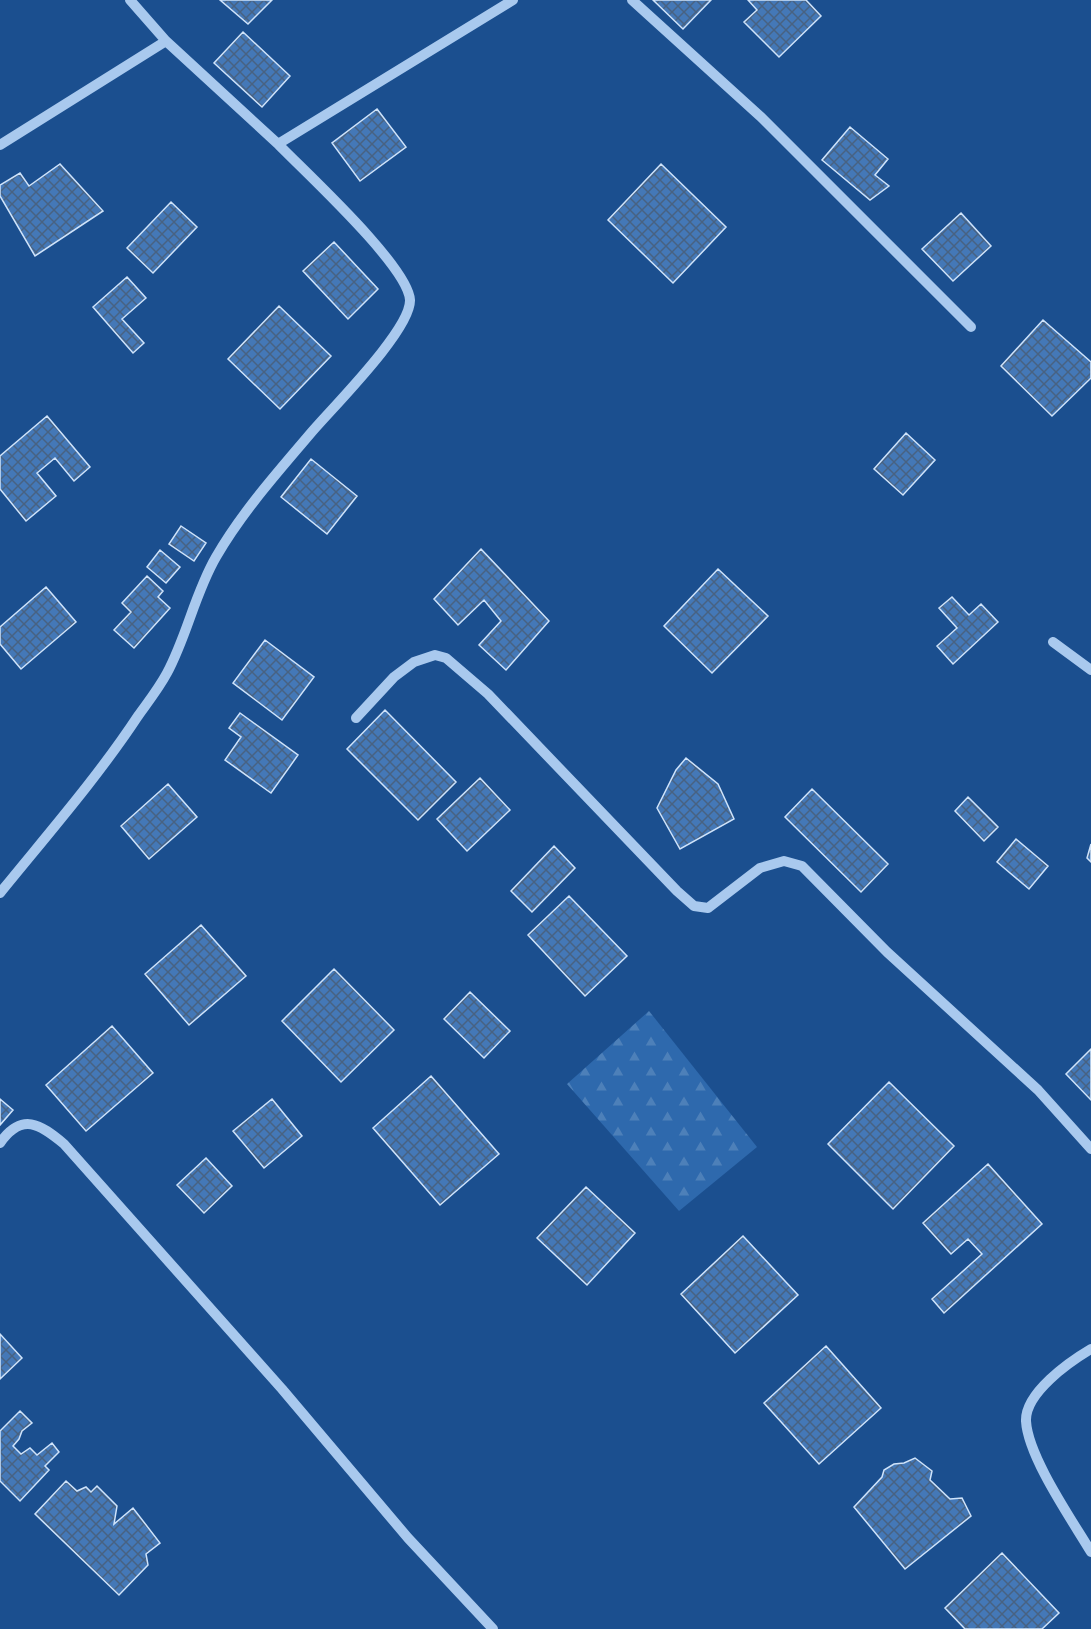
<svg xmlns="http://www.w3.org/2000/svg" width="1091" height="1629" viewBox="0 0 1091 1629" font-family="'Exo 2',sans-serif">
<defs>
<pattern id="forest-firs" width="22" height="20" patternUnits="userSpaceOnUse" patternTransform="scale(1.5)"><rect width="22" height="20" fill="#2e69ad"/><path d="M5 1l3.5 6h-7zM16 11l3.5 6h-7z" fill="#4d80b9"/></pattern>
<pattern id="building-cross-hatch" width="8" height="8" patternUnits="userSpaceOnUse" patternTransform="scale(1.5)"><rect width="8" height="8" fill="#4478b7"/><path d="M0 0l8 8M0 8l8-8" fill="none" stroke="#486282"/></pattern>
</defs>
<rect width="100%" height="100%" fill="#1b4f8f"/>
<!-- forest -->
<path fill="url(#forest-firs)" d="M649 1011 757 1147 679 1211 567 1084Z"/>
<!-- building -->
<path fill="url(#building-cross-hatch)" stroke="#cfe3fa" stroke-width="1.5" d="M220 0H272L248 24Z
M653 0H711L683 29Z
M748 0H806L821 16 779 57 744 22 757 10Z
M243 32 290 76 262 107 214 63Z
M377 109 406 147 360 181 332 143Z
M850 127 888 159 875 175 889 186 870 200 822 160Z
M60 164 103 211 35 256 0 196V185L20 173 29 186Z
M661 164 726 227 673 283 608 220Z
M171 202 197 227 153 273 127 248Z
M961 213 991 246 953 281 922 249Z
M334 242 378 289 348 319 303 271Z
M127 277 146 298 122 319 144 343 133 353 93 307Z
M279 306 331 356 280 409 228 359Z
M1043 320 1091 362V378L1052 416 1001 366Z
M47 416 90 467 74 481 55 458 37 473 56 496 26 521 0 489V456Z
M906 433 935 460 903 495 874 469Z
M311 459 357 496 327 534 281 497Z
M181 526 206 543 194 561 169 544Z
M481 549 549 621 506 670 479 645 501 621 484 600 458 625 434 599Z
M160 550 180 567 166 583 147 567Z
M718 569 768 616 712 673 664 626Z
M147 576 163 591 158 597 170 608 134 648 114 630 131 612 122 603Z
M46 587 76 622 21 669 0 644V627Z
M952 597 969 615 981 604 998 622 953 664 937 646 957 628 939 608Z
M265 640 314 677 282 720 233 683Z
M385 710 456 782 418 820 347 749Z
M240 713 298 755 271 793 225 760 241 737 229 728Z
M686 758 718 784 734 819 680 849 657 808 676 770Z
M480 778 510 810 467 851 437 819Z
M168 784 197 817 149 859 121 826Z
M812 789 888 864 861 892 785 817Z
M968 797 998 827 984 841 955 811Z
M1016 839 1048 866 1029 889 997 862Z
M1091 844V862L1087 858Z
M554 846 575 868 532 912 511 891Z
M569 896 627 956 585 996 528 935Z
M201 925 246 976 189 1025 145 974Z
M334 969 394 1030 341 1082 282 1021Z
M470 992 510 1031 484 1058 444 1019Z
M112 1026 153 1073 86 1131 46 1085Z
M1091 1049V1100L1066 1074Z
M431 1076 499 1154 440 1205 373 1128Z
M889 1082 954 1146 893 1209 828 1144Z
M0 1099 13 1110 0 1125Z
M272 1099 302 1136 264 1168 233 1131Z
M206 1158 232 1186 204 1213 177 1185Z
M988 1164 1042 1224 944 1313 932 1299 982 1254 968 1239 951 1254 923 1223Z
M586 1187 635 1233 587 1285 537 1238Z
M743 1236 798 1295 735 1353 681 1294Z
M0 1334 22 1358 0 1379Z
M826 1346 881 1408 819 1464 764 1403Z
M20 1411 32 1423 22 1431 19 1439 13 1446 21 1454 30 1448 37 1455 52 1443 59 1452 45 1466 49 1470 20 1501 0 1481V1431Z
M915 1458 932 1471 930 1480 950 1499 962 1498 971 1516 905 1569 854 1507 882 1477 884 1470 894 1464 904 1463Z
M66 1481 77 1491 86 1487 91 1492 97 1486 117 1506 114 1524 133 1508 160 1543 146 1554 148 1565 119 1595 35 1514Z
M1002 1553 1059 1613 1042 1629H965L945 1608Z"/>
<g fill="none" stroke-linecap="round" stroke-linejoin="round">
<!-- minor -->
<path stroke="#a9c9ee" stroke-width="10" d="M130 0 166 41 278 144
M632 0 761 117 971 327
M0 145 166 41
M1053 642 1091 670
M356 718 394 677 414 662 435 655 446 658 488 694 677 891 694 906 708 908 760 868 784 861 802 866 887 952 1038 1090 1091 1149
M0 893C47 835 97 778 138 716 148 702 159 688 167 673 187 636 195 593 216 557 242 512 277 473 310 434 331 409 411 330 410 300 408 266 305 172 278 144L513 0
M0 1143C22 1112 40 1124 64 1144L282 1389 408 1538 493 1629
M1091 1349C1069 1362 1025 1393 1026 1421 1028 1457 1072 1520 1091 1552"/>
</g>
</svg>
